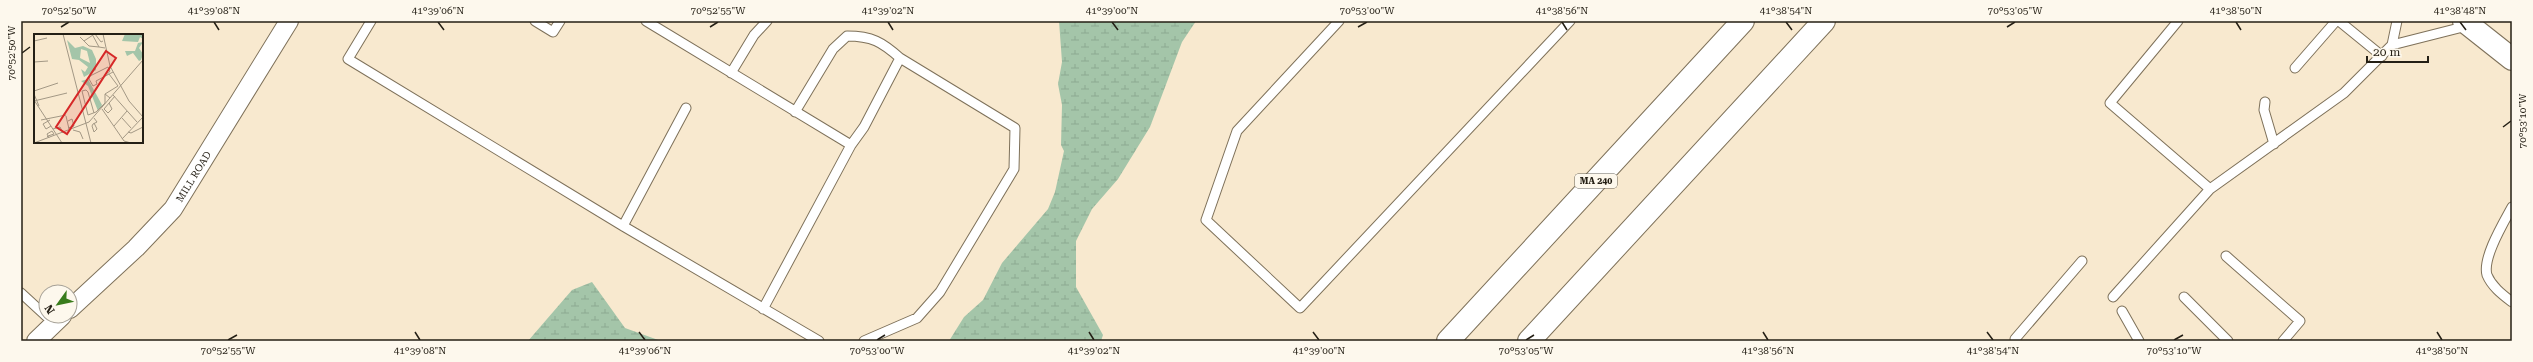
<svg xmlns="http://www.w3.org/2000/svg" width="2533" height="362" viewBox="0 0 2533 362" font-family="'Roboto Serif',serif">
<defs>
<pattern id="wetland-marsh" width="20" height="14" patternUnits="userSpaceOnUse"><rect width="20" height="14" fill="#a4c5a9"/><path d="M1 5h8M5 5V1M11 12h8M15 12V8" fill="none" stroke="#8da991"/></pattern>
</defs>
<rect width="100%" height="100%" fill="#f8e9cf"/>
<!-- wetland -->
<path fill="url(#wetland-marsh)" d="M1059 21H1196L1182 42 1150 127 1118 179 1092 209 1076 241V287L1103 335 1101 341H949L964 317 983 300 1002 263 1048 209 1055 192 1064 151 1061 145 1062 105 1058 84 1062 62Z
M592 282 625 328 661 341H528L572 290Z"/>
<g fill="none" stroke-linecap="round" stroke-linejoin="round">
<!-- lane casing -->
<g stroke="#7e715a" stroke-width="11">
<path id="lane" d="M371 21 348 59 623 226 819 341
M535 21 553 32 560 21
M646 21 851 145 864 127 900 58 1015 128 1014 169 940 292 917 318 864 341
M1339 21 1237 131 1206 220 1300 308 1570 21
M2178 21 2110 103 2210 189
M2339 21 2382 56
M2397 21 2392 45 2467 26
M2295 68 2336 21
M731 73 754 35 767 21
M2265 102 2264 110 2274 144
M795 112 833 49 847 36C872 36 882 42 900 58
M2512 207C2504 222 2482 258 2487 275 2492 287 2503 295 2512 302
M623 226 686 108
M2226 256 2300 321 2283 341
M21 293 46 316
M2113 297 2210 189 2344 93 2392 45
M2184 297 2228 341
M763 309 851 145
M2122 311 2139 341
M2015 339 2082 261"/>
</g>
<!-- street casing -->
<g stroke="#7e715a" stroke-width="20">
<g id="street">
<path id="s1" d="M70 309 136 248 173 209 289 21"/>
<path d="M36 341 62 316"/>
</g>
</g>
<!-- secondary casing -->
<g stroke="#7e715a" stroke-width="24">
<path id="secondary" d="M2464 21 2512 59"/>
</g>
<!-- highway casing -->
<g stroke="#7e715a" stroke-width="24">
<path id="highway" d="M1448 341 1743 21
M1529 341 1824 21"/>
</g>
<!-- lane -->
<use href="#lane" stroke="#fff" stroke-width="9"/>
<!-- street -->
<use href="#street" stroke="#fff" stroke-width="18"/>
<!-- secondary -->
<use href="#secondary" stroke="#fff" stroke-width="22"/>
<!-- highway -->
<use href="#highway" stroke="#fff" stroke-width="22"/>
</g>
<!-- ticks -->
<path fill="none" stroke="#241f15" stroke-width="1.5" d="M214 22 219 30M438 22 444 30M888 22 893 30M1112 22 1118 30M1562 22 1567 30M1786 22 1792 30M2236 22 2241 30M2460 22 2466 30M61 27 69 22M710 27 718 22M1358 27 1367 22M2007 27 2015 22M22 53 30 47M2503 127 2511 121M415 332 420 340M639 332 645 340M1089 332 1094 340M1313 332 1319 340M1763 332 1768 340M1987 332 1993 340M2437 332 2442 340M228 340 237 335M877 340 885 335M1526 340 1534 335M2174 340 2183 335"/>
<g text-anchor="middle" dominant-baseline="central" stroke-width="4" stroke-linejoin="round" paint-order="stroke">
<!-- shield labels -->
<rect fill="#fdf8ed" stroke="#656056" stroke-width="1" x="1575" y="174" width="42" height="14" rx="3"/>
<g font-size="9" font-weight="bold" fill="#241f15">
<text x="1596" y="181">MA 240</text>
</g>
<!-- street labels -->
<g font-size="10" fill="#241f15" stroke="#fdf8ed">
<text stroke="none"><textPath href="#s1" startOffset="182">MILL ROAD</textPath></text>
</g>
</g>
<!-- overview -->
<g transform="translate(34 34)">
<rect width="109" height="109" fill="#f8e9cf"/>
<path d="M91 0H109V5L106 3 104 8 88 7ZM33 6 41 14 49 12 58 16 62 25V36L50 43 47 35 51 38 54 33 45 26 38 25ZM47 15 53 17 56 29 46 24ZM109 8 105 14 109 20 107 26 105 27 99 19 93 22 91 17H101L104 9ZM54 45 68 71 64 77 54 52 47 47Z" fill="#a4c5a9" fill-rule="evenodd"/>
<path fill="none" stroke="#a39885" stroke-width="1" d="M29 0 57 109M58 0 65 13 71 14M61 0 67 8 69 7M69 0 76 32 95 67 109 83M46 3 50 7 59 1M0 7 13 4M50 7 55 12 65 13M0 28 14 27M75 40 84 52 71 60 76 64M72 42 76 37 74 33 56 42 55 45 59 52 63 50 62 47 79 38M0 57 24 49M0 60 5 72M79 61 103 88M0 66 28 109M0 67 33 59M75 69 78 75 74 79 70 75 81 62M68 75 90 107 97 109M60 79 54 58 52 56 48 57 54 81 62 78 71 69V60M32 82 35 95M60 84 63 88 59 90 58 92 60 98 63 95 60 89M88 84 97 94M7 86 32 81M16 86 9 90 12 95 17 92M34 87 38 85 40 92 34 94M80 92 93 77M19 95 26 93 29 99M39 96 46 98 49 105M94 98 97 99 109 93M13 103 14 102 20 100 18 97 13 100 15 104M88 105 109 83M0 109 55 88 109 26"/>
<path fill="#d62828" fill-opacity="0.15" stroke="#d62828" stroke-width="2" d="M72 17 82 24 33 100 22 93Z"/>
<rect width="109" height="109" fill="none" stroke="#241f15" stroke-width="2"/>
</g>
<!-- border -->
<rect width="2533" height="362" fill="none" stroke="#fdf8ed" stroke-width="44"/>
<!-- north arrow -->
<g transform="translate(58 304) rotate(237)"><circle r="19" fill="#fdf8ed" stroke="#a6a197"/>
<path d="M0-3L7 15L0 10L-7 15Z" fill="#397c1c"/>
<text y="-6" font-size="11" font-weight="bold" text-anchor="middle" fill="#241f15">N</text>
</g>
<!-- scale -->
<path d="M2367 56v6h61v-6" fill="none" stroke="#241f15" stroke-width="2"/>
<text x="2373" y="56" font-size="12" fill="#241f15" stroke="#fdf8ed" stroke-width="3" paint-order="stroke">20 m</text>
<rect x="22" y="22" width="2489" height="318" fill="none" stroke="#241f15" stroke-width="1.5"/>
<g font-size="10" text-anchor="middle" fill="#241f15">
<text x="69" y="14">70°52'50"W</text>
<text x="214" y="14">41°39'08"N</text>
<text x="438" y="14">41°39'06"N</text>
<text x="718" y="14">70°52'55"W</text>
<text x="888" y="14">41°39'02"N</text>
<text x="1112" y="14">41°39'00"N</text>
<text x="1367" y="14">70°53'00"W</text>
<text x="1562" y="14">41°38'56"N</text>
<text x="1786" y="14">41°38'54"N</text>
<text x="2015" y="14">70°53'05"W</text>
<text x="2236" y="14">41°38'50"N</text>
<text x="2460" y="14">41°38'48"N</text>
<text transform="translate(11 53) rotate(-90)" y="4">70°52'50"W</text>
<text transform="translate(2522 121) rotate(-90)" y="4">70°53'10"W</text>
<text x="228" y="354">70°52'55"W</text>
<text x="420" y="354">41°39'08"N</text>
<text x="645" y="354">41°39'06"N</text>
<text x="877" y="354">70°53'00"W</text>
<text x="1094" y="354">41°39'02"N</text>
<text x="1319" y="354">41°39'00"N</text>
<text x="1526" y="354">70°53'05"W</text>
<text x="1768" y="354">41°38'56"N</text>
<text x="1993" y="354">41°38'54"N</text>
<text x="2174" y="354">70°53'10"W</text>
<text x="2442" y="354">41°38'50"N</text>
</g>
</svg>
